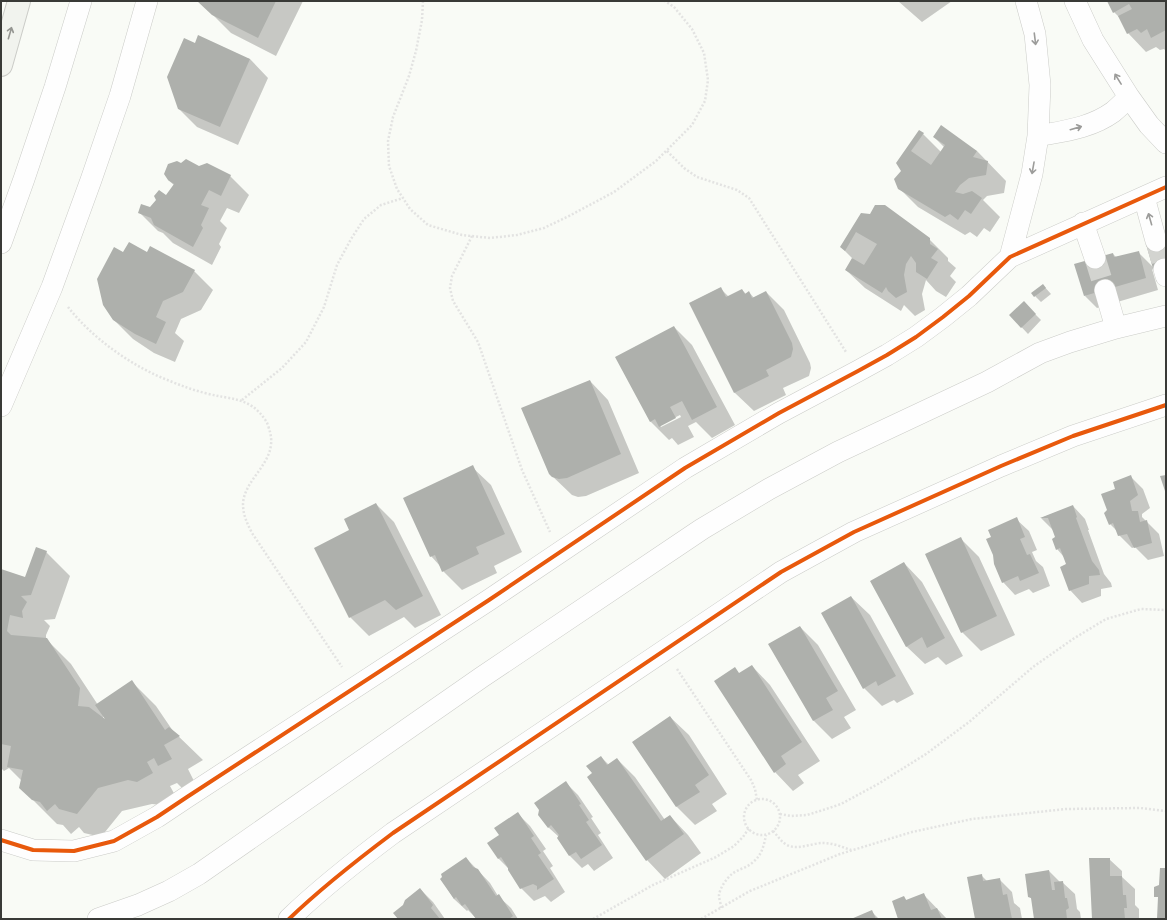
<svg xmlns="http://www.w3.org/2000/svg" width="1167" height="920" viewBox="0 0 1167 920" font-family="'Libre Baskerville',serif">
<rect width="100%" height="100%" fill="#f9fbf6"/>
<!-- shadow -->
<path fill="#0003" fill-rule="evenodd" d="M199 1H303L276 56 231 33Z
M898 1H952L922 22Z
M1108 1H1166V51L1164 49 1160 50 1156 47 1146 52 1128 33 1121 19 1114 12Z
M196 44 250 59 268 78 238 145 197 127 178 108Z
M923 134 941 152 944 147 934 137 977 151 1006 181 1004 193 987 196 983 200 1000 217 990 232 984 228 977 237 970 232 965 235 918 207 899 188 902 171 897 163Z
M199 167 230 176 249 195 239 213 227 208 220 221 227 228 219 244 221 247 212 265 173 243 163 233 158 231 139 212 151 208 166 197 174 185 168 180Z
M861 214 929 239 948 258V261L956 268 950 276 956 282 946 297 936 291 926 280 922 294 925 310 915 316 904 305 901 311 865 288 846 270 853 259 841 247Z
M147 253 194 271 213 290 201 310 181 319 175 333 184 341 175 362 154 353 133 339 114 320 124 254Z
M1139 253 1154 268 1161 278 1152 269 1158 290 1097 308 1085 296 1113 254 1116 257Z
M1043 285 1051 294 1041 302 1035 296Z
M720 288 729 297 742 290 746 294 749 292 754 298 766 292 784 310 810 363 811 368 809 376 783 388 786 395 754 411 735 393 690 303Z
M1024 303 1041 320 1028 334 1010 315Z
M674 327 692 345 735 425 712 438 696 422 688 426 694 437 678 445 672 438 669 440 650 421ZM680 415 681 417 661 427 660 425Z
M590 381 608 400 639 473 586 496 578 497 572 495 550 474Z
M472 467 491 485 522 552 494 566 497 573 462 590 443 571 440 566 431 556Z
M1130 476 1143 489 1150 508 1142 514V517L1159 534 1164 556 1148 560 1135 547 1132 548 1119 535 1118 532 1110 524 1108 510 1116 489Z
M376 504 394 522 441 615 415 628 404 617 369 636 350 617 351 531Z
M1073 506 1085 519 1089 530H1088L1104 574 1111 583 1112 587 1101 589V596L1082 603 1070 590 1067 565 1064 557 1057 549V538L1053 530 1041 518Z
M1016 519 1029 531 1037 550 1032 552 1036 561 1043 567 1050 586 1033 593 1029 589 1015 595 1003 582 994 555 992 537Z
M961 539 979 557 1015 635 981 651 962 632Z
M46 552 70 576 55 619 44 620 50 626 46 635V639L71 664 98 705 132 682 156 706 173 731 203 760 188 769 195 783 183 789 177 783 170 786 176 797 162 805 152 804 122 811 101 837 84 833 79 827 71 834 63 825 57 824 21 788 22 781 9 768 4 771 1 768V570L26 578ZM103 716 108 723 103 719Z
M904 563 922 582 963 656 946 665 938 657 925 664 906 646Z
M851 597 870 615 914 694 897 703 894 700 882 706 864 688Z
M800 627 818 645 856 710 844 717 851 728 832 739 814 721 769 644Z
M752 666 770 685 820 761 798 775 804 783 793 791 775 772 740 674Z
M670 717 689 735 727 794 712 804 717 811 695 825 677 807 633 742Z
M601 757 609 765 617 759 635 777 665 820 670 816 688 835 701 853 665 879 647 860 593 774Z
M566 783 578 795 593 817 591 818 601 833 598 835 613 858 594 871 588 864 582 868 570 856 559 837 548 827Z
M517 813 530 826 546 849 543 851 553 866 550 868 565 892 551 902 545 896 534 901 521 888 509 869 498 858 500 835Z
M466 858 490 883 498 896 511 908 518 919H477L468 910 467 911 454 899 441 879Z
M1109 859 1122 871V877L1135 889V905L1139 909V919H1093Z
M1049 871 1060 882H1062L1075 894 1077 909 1080 912 1081 919H1035L1033 900 1029 896Z
M981 875 987 881 999 879 1012 892 1014 903 1020 908 1022 919H976Z
M420 889 433 902 445 919H399Z
M924 895 947 919H899L904 897 907 901Z
M872 912 879 919H853Z"/>
<!-- building -->
<path fill="#aeb0ac" d="M197 1H276L258 38 212 15Z
M1107 1H1166V30L1151 38 1147 29 1141 33 1137 29 1127 34 1118 16 1132 9 1129 4 1113 13Z
M198 35 250 59 220 127 178 109 167 77 184 38 195 43Z
M941 125 977 151 973 157 988 161 986 175 969 178 960 185 955 192 963 194 972 191 982 198 971 214 965 210 958 220 950 214 945 217 898 189 894 179 901 171 896 163 919 130 924 133 911 151 931 165 945 145 933 137Z
M186 159 199 166 207 163 231 175 221 196 209 190 201 205 209 208 201 225 203 228 193 247 154 225 151 218 138 213 141 204 150 207 156 200 154 196 159 190 166 195 174 184 168 180 164 174 168 164 177 161 181 163Z
M875 205H885L930 238V244L938 249 931 258 938 262 927 279 916 272V263L911 256 906 264 904 275 907 292 896 298 888 291 886 287 882 293 845 270 852 258 864 265 877 244 856 232 845 251 840 247 861 213 870 214Z
M1166 238V269L1154 272 1146 244Z
M129 242 147 252 150 246 195 270 183 292 163 301 156 317 166 322 156 344 135 334 113 320 103 305 97 279 114 247 123 252Z
M1139 251 1146 278 1084 296 1074 264 1113 253 1114 257Z
M1043 284 1046 288 1034 297 1031 293Z
M721 287 726 297 742 289 745 294 749 291 752 298 766 291 792 343 793 349 791 357 766 370 769 376 734 393 689 303Z
M1024 301 1036 314 1021 328 1009 315Z
M674 326 717 407 692 420 682 401 670 407 676 418 659 427 655 419 650 422 615 357Z
M590 380 621 454 567 478 559 479 552 477 549 474 521 408Z
M473 465 505 534 476 547 479 554 442 572 435 555 430 557 403 498Z
M1131 475 1138 495 1130 501 1132 511H1138L1140 522 1147 520 1152 543 1134 548 1127 534 1118 536 1113 523 1109 525 1104 513 1107 510 1101 494 1115 489 1113 482Z
M1166 475V494L1160 476Z
M376 503 423 596 396 610 385 600 349 618 314 548 349 530 344 519Z
M1073 505 1077 517 1076 518 1092 561 1099 570 1100 575 1089 576V584L1069 591 1060 567 1066 564 1060 548 1056 550 1052 539 1055 537 1048 518H1040Z
M1017 517 1025 537 1020 539 1027 555 1030 554 1039 573 1020 581 1018 576 1002 583 994 564 993 555 986 539 991 537 988 530Z
M961 537 997 616 961 633 925 554Z
M36 547 47 551 31 595 21 596 27 602 22 611 23 618 10 615 7 631 11 635 47 638 80 688 78 706 89 707 105 719 95 705 132 680 165 730 169 727 180 736 164 745 172 759 158 766 154 758 147 762 153 773 137 782 128 780 98 788 77 814 59 809 55 804 47 811 40 802 32 800 19 788 23 770 7 767 11 746 1 744V569L25 577Z
M904 562 945 638 927 648 922 637 906 647 870 581Z
M851 596 896 676 878 686 876 681 863 689 821 613Z
M800 626 838 691 826 698 833 710 813 721 768 644Z
M752 665 802 742 781 756 786 764 774 773 714 681 735 667 739 673Z
M670 716 709 775 695 785 700 792 676 807 632 742Z
M601 756 607 765 617 758 661 821 670 815 684 834 646 861 587 777 592 773 586 766Z
M566 781 581 804 579 805 589 820 586 822 602 845 581 859 576 852 569 856 557 838 559 835 551 825 548 828 538 815 539 810 534 803Z
M518 812 534 836 531 838 541 853 538 855 554 879 537 890V886L533 884 520 889 508 870V868L501 857 498 859 487 843 499 835 494 828Z
M466 857 473 867 478 869 496 896 499 894 513 916 509 919H476L465 904 462 906 456 897 454 899 440 879 442 877 441 874Z
M1089 858H1110V876H1122L1123 895H1126L1127 908H1124L1125 919H1092Z
M1160 868H1166V919H1157L1158 897H1154V887L1159 885Z
M1049 870 1052 890H1055L1054 882 1063 881 1065 898H1067L1069 908 1066 910 1067 919H1034L1031 898 1028 897 1025 874Z
M982 874 983 881 1000 878 1003 895 1007 894 1012 919H975L967 877Z
M420 888 433 905 431 908 440 919H398L393 913 403 905 405 900Z
M924 893 931 910 937 908 942 919H898L892 901 904 896 906 900Z
M872 910 876 919H851Z"/>
<g fill="none" stroke-linecap="round" stroke-linejoin="round">
<!-- minor-tunnel -->
<path stroke="#d3d4d0" stroke-width="21" stroke-dasharray="21 10" stroke-linecap="butt" d="M1156 241 1164 269
M1095 258 1105 290"/>
<!-- minor casing -->
<g stroke="#cbccc8" stroke-width="22">
<path id="minor" d="M1075 1 1093 40 1129 97 1149 125 1166 143
M1038 136C1064 131 1091 128 1113 112 1119 107 1124 102 1129 97
M1144 197 1156 241
M1083 223 1095 258
M1 243 24 179 55 87 81 1
M1010 257 1032 174 1038 136 1040 85 1035 34 1026 1
M1164 269 1166 276
M1105 290 1116 328
M1 406 52 287 91 180 120 96 147 1
M1 840 33 850 74 851 114 841 157 817 187 797 489 600 685 468 779 413 858 371 887 355 916 337 943 317 969 296 1010 257 1166 187
M98 919 138 905 169 891 199 874 482 677 702 529 769 489 838 452 987 382 1040 353 1070 342 1116 328 1166 316
M289 919C322 887 357 860 393 833L781 572 854 532 1001 466 1073 436 1166 405"/>
</g>
<!-- secondary casing -->
<g stroke="#cbccc8" stroke-width="24">
<path id="secondary" d="M1 65 19 1"/>
</g>
<!-- path -->
<path stroke="#e3e3e2" stroke-width="2.5" stroke-dasharray="2 2" stroke-linecap="butt" d="M423 1 422 20 416 51 409 76 393 117 388 141 389 166 397 189 403 198 410 209 428 225 462 235 490 238 517 235 544 228 569 216 614 192 656 161 692 125 705 101 708 80 704 53 692 29 674 7 665 1
M667 151 684 168 697 177 737 190 749 198 846 352
M472 236 452 276 450 288 453 301 478 342 522 470 550 532
M68 307C93 339 133 367 170 381 182 386 193 390 205 393 230 400 250 396 266 421 268 424 269 429 270 432 278 462 244 478 243 504 243 515 247 523 252 533L342 667
M242 400 282 368 306 342 324 307 337 265 351 239 364 219 381 205 403 198
M677 669 751 780 755 789 757 800
M744 817a18 18 0 1 1 36 0a18 18 0 1 1-36 0Z
M780 814 791 816 807 815 823 810 841 804 878 784 926 754 969 722 1033 667 1073 639 1106 619 1141 609 1166 610
M773 831C777 835 780 840 784 843 795 852 811 843 823 843 833 843 842 847 851 850
M721 908C721 904 719 899 719 895 720 888 726 879 732 874 738 869 747 868 753 862 762 855 764 845 766 835
M593 919 653 885 716 857 734 846 743 837 749 828
M701 919 750 891 840 854 912 832 972 819 1066 809 1140 808 1166 811"/>
<!-- minor -->
<use href="#minor" stroke="#fefefe" stroke-width="21"/>
<!-- secondary -->
<use href="#secondary" stroke="#f1f3ee" stroke-width="22"/>
<!-- cycleway casing -->
<g stroke="#fff" stroke-width="6">
<path id="cycleway" d="M1 840 33 850 74 851 114 841 157 817 187 797 489 600 685 468 779 413 858 371 887 355 916 337 943 317 969 296 1010 257 1166 187
M289 919C322 887 357 860 393 833L781 572 854 532 1001 466 1073 436 1166 405"/>
</g>
<!-- cycleway -->
<use href="#cycleway" stroke="#e8590c" stroke-width="4"/>
</g>
<!-- one-way arrows -->
<defs><path id="oneway-shaft" d="M-6 0H5M1.5-3L5.5 0L1.5 3" fill="none" stroke-width="1.6" stroke-linecap="round" stroke-linejoin="round"/></defs>
<use stroke="#959692" href="#oneway-shaft" transform="translate(10 33) rotate(-74)"/>
<g stroke="#9c9c9a">
<use href="#oneway-shaft" transform="translate(1035 39) rotate(83)"/>
<use href="#oneway-shaft" transform="translate(1118 79) rotate(-122)"/>
<use href="#oneway-shaft" transform="translate(1076 128) rotate(-16)"/>
<use href="#oneway-shaft" transform="translate(1033 168) rotate(100)"/>
<use href="#oneway-shaft" transform="translate(1150 219) rotate(-106)"/>
</g>
<!-- border -->
<rect width="1167" height="920" fill="none" stroke="#393a37" stroke-width="4"/>
</svg>
